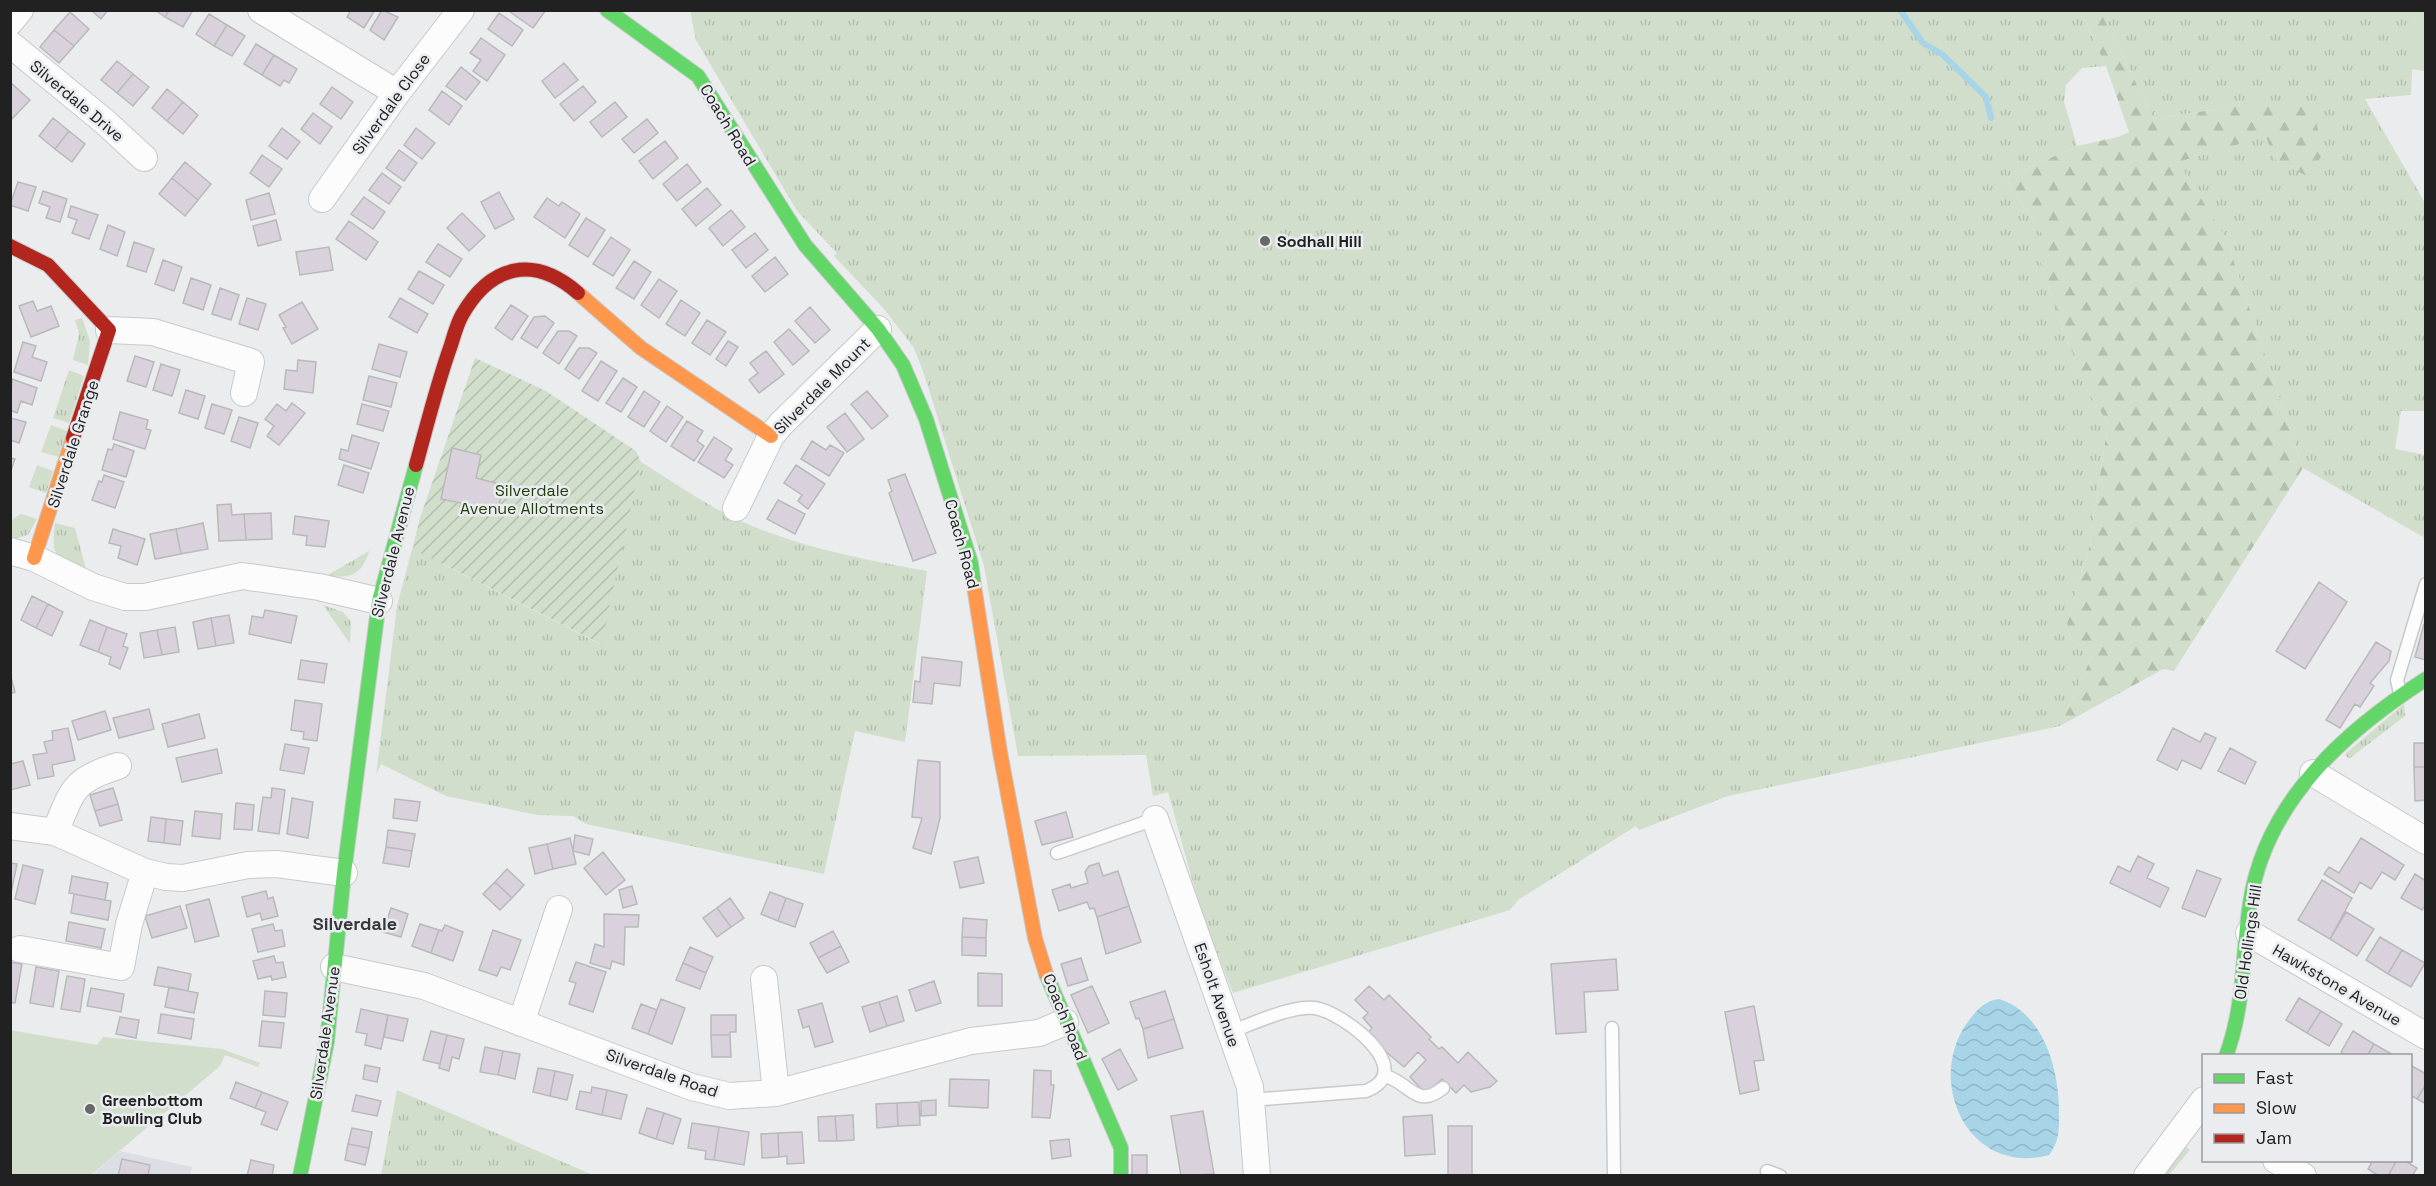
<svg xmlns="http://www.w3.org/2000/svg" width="2436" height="1186" viewBox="0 0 2436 1186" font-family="'Space Grotesk',sans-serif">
<defs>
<pattern id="grass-tufts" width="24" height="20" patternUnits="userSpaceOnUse" patternTransform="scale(1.5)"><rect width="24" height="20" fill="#d0decb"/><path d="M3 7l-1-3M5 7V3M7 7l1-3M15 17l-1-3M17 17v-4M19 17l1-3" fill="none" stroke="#b2beae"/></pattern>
<pattern id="forest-firs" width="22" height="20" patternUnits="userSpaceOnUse" patternTransform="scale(1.5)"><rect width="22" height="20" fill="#d0decb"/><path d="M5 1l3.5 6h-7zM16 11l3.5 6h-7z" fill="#b2beae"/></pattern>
<pattern id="garden-furrows" width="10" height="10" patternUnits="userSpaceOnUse" patternTransform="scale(1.5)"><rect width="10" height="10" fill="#d0decb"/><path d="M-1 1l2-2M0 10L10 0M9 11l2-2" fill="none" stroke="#b2beae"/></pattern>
<pattern id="water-waves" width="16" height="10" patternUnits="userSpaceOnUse" patternTransform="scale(1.5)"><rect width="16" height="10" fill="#a8d4e8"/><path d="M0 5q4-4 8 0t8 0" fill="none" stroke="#90b6c7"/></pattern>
</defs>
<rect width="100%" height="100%" fill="#ebecee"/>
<!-- built -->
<path fill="#dbdfe5" d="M120 1151 192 1167 190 1175 91 1176Z"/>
<!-- grass -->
<path fill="url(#grass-tufts)" d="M690 11H2080L2106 66 2082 68 2066 85 2064 102 2077 146 2006 178 2040 231V263L2085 387 2108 423 2089 548 2067 624 2070 637 2092 656 2060 726 1728 796 1639 830 1636 826 1518 900 1510 910 1233 993 1201 912 1168 792 1153 796 1146 755 1018 756 984 566 924 374 914 348 884 309 834 256 837 253 797 211 696 40Z
M2100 11H2415L2411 95 2365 99 2425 203V411H2401L2395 449 2425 455V538L2303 468 2226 238 2177 161 2266 136 2307 176 2242 105 2154 119Z
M82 318 90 341 88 365 73 360 79 334 75 320Z
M69 370 84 376 69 423 53 418Z
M51 425 67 431 59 457 41 452Z
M641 462C679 486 716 512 757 528 811 549 870 561 927 571L905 742 855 731 824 874 586 824 573 816 537 815 446 796 381 764 376 775 397 606 419 523 442 564 600 644Z
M37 465 53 471 46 493 29 487Z
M21 514 37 519 28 535 15 539 11 538 10 521Z
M55 523 75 528 86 569C55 555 51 559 55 523Z
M369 551C363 573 351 580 328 575Z
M323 605 343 612 351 622 350 644Z
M2404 704 2405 716 2349 759 2345 754Z
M397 1090 593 1175H381Z
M2185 1146 2190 1150 2169 1175 2162 1176Z"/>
<!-- forest -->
<path fill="url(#forest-firs)" d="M2080 11H2100L2154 119 2242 105 2311 102 2324 153 2307 176 2274 159 2266 136 2178 162 2226 238 2303 468 2174 671 2163 669 2060 726 2092 656 2070 637 2067 624 2089 548 2108 423 2085 387 2040 263V231L2006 178 2077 146 2118 137 2129 132 2106 66Z"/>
<!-- park -->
<path fill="#d0decb" d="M2415 11H2425V71L2411 69Z
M10 1030 97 1045 103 1037 222 1049 260 1063 258 1067 225 1055 220 1066 91 1175H11Z"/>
<!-- garden -->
<path fill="url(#garden-furrows)" d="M475 358 546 391 636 451 641 462 601 644 413 549 420 518Z"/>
<!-- water -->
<path fill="url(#water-waves)" d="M1999 999C2045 1013 2060 1073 2059 1116 2059 1131 2059 1142 2049 1155 1967 1177 1923 1078 1970 1019 1978 1009 1986 1000 1999 999Z"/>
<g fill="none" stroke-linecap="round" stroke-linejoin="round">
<!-- stream -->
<path stroke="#a8d4e8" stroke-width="6" d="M1900 10 1923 43 1942 54 1986 97 1991 118"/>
</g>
<!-- building -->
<path fill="#d9d2dc" stroke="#b8b9ba" stroke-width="1.5" d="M91 10H108L101 19Z
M155 10H169L165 17Z
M169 10H193L183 27 165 17Z
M351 10H375L364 28 347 17Z
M382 10 398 17 384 40 370 30Z
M512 10H546L533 28 510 12Z
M70 12 89 29 74 46 54 30Z
M499 13 523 30 512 46 488 29Z
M209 14 227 25 214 46 196 34Z
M227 25 245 36 232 56 214 46Z
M54 30 74 46 59 63 40 47Z
M481 38 505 55 487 81 473 71 481 60 470 53Z
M256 44 274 55 262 75 244 64Z
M274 55 297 69 289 83 284 80 280 86 262 75Z
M117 61 133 74 117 93 101 80Z
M564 63 578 80 555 98 542 81Z
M461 67 480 82 466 100 446 86Z
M133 74 149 87 133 106 117 93Z
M10 82 30 100 10 121Z
M583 86 596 102 574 121 560 104Z
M332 87 353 102 341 119 320 104Z
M167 89 183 102 167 121 152 108Z
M442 91 462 106 449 125 429 110Z
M183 102 198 115 183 134 167 121Z
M615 102 627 117 602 137 590 122Z
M313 113 332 127 320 144 301 129Z
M53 118 69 131 55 149 39 136Z
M647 119 658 133 634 153 622 139Z
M282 128 300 142 287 159 269 146Z
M416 128 435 143 422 159 404 145Z
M69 131 85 144 72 162 55 149Z
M665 141 678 158 653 179 639 161Z
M399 150 417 163 404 181 386 168Z
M262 155 282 169 269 187 250 173Z
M185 162 211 184 198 200 172 178Z
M687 164 701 182 677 201 663 184Z
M382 173 401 187 389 204 369 190Z
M172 178 198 200 185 216 159 194Z
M18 182 36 187 28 211 10 205Z
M707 188 721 205 696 226 682 209Z
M43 191 67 199 60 222 46 218 50 207 39 203Z
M499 192 514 219 495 229 481 202Z
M269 193 275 214 251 220 246 200Z
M364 197 385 212 373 229 351 214Z
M547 198 559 206 562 202 580 214 565 238 534 217Z
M71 206 98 215 89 239 72 233 77 220 68 217Z
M731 210 745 227 723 246 709 228Z
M462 213 485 236 469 251 447 228Z
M586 218 605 230 588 257 569 245Z
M276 220 281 240 258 246 253 226Z
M349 221 378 242 366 260 336 239Z
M108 225 125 232 117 256 100 249Z
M755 233 768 250 746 268 732 250Z
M611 237 630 250 613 276 593 264Z
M134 242 154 249 146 272 127 266Z
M438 244 462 259 450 277 426 262Z
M329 247 333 270 300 275 296 252Z
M775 257 788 274 765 292 752 276Z
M163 260 182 267 174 291 155 284Z
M634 261 651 272 634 299 616 288Z
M419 271 444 285 433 304 408 289Z
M191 278 211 285 203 310 183 303Z
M659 279 677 291 659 318 641 305Z
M220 288 239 295 231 320 212 314Z
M247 298 266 304 258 330 239 324Z
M400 298 428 314 417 333 389 317Z
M681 300 700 313 685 336 666 324Z
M33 301 37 311 51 306 59 326 31 337 19 306Z
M302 302 318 329 292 344 283 328 286 327 279 315Z
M511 305 528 316 512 340 495 328Z
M810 307 830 330 815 343 795 321Z
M545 316 554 323 537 348 521 338 534 317Z
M707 320 726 332 710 355 692 343Z
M789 329 809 351 793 365 774 342Z
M558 331H569L577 336 559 364 543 353Z
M728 341 738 347 726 366 716 359Z
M23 342 36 346 32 357 47 362 41 381 14 372Z
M379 344 407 352 400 377 372 369Z
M579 348H589L597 353 579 379 565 369Z
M766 351 784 374 759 393 749 380 758 373 750 363Z
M135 356 154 362 146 387 127 381Z
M298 360 316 362 313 393 284 389 286 370 297 371Z
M601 361 617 371 598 401 582 391Z
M161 364 180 370 172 396 153 390Z
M369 376 397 383 391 407 363 400Z
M623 378 637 387 621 412 606 403Z
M12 379 37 388 32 405 21 401 17 413 10 410Z
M186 390 205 396 198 419 179 413Z
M644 391 660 402 644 427 628 417Z
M867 391 888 416 872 429 851 404Z
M292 403 305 413 279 445 267 436 274 426 265 419 277 404 286 411Z
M212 404 232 410 224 434 205 428Z
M362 404 389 411 383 431 357 424Z
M667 406 683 417 666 442 650 431Z
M120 412 148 420 146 429 151 430 145 449 113 439Z
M845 413 864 439 847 452 827 427Z
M239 417 258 423 250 448 231 441Z
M10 418 26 422 19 443 10 440Z
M687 421 703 431 697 441 704 446 694 461 671 446Z
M352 435 379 443 371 469 339 459 341 449 348 451Z
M714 437 732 449 725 460 733 465 724 478 698 462Z
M812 441 826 450 830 445 844 453 829 476 801 459Z
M114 444 134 451 126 477 102 470 108 449 112 450Z
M452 448 481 455 476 478 503 485 497 515 460 507 461 503 441 499Z
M10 458 15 459 10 473Z
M344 465 369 473 363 493 338 485Z
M796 465 825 484 808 509 798 501 802 495 784 483Z
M905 474 936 553 913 561 889 493 892 491 888 480Z
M104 475 124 482 115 508 92 500 99 481 102 482Z
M778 500 805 514 795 534 767 519Z
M231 504 232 515 244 514 246 540 219 541 217 505Z
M271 513 272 539 246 540 244 514Z
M295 516 329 521 325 547 306 545 307 536 293 534Z
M203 523 208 549 181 554 176 529Z
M113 529 145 539 137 565 118 558 121 546 109 543Z
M176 529 181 554 155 559 150 534Z
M2319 582 2347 602 2305 669 2276 651Z
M32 596 48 604 36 628 21 620Z
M48 604 63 612 52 636 36 628Z
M265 610 297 616 291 643 249 634 252 616 263 618Z
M229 615 234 643 216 646 211 618Z
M211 618 216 646 198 649 193 622Z
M90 620 107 627 98 652 80 645Z
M2424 624H2426V660L2415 657Z
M107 627 127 634 123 646 128 648 120 669 109 664 111 657 98 652Z
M175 627 179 652 162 655 157 630Z
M157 630 162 655 144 658 140 633Z
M2376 642 2391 651 2389 661 2370 683 2374 686 2360 707 2355 704 2340 728 2326 720Z
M922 657 962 662 960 686 934 683 932 704 913 702 915 681 920 682Z
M301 660 327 664 324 683 298 679Z
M10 673 15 692 10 694Z
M295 700 322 704 317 741 303 739 304 732 291 730Z
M149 709 154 729 119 738 113 718Z
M105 711 111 730 78 740 72 721Z
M199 714 205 738 168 747 162 724Z
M68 728 75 760 52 765 54 776 38 779 33 755 47 753 44 742 53 740 52 731Z
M2173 728 2200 742 2205 733 2216 738 2201 769 2182 760 2177 770 2157 760Z
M2414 743H2426V767H2414Z
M285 744 309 748 304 774 280 770Z
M2230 748 2256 762 2245 784 2218 771Z
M217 749 222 773 182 782 176 758Z
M918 760 940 762V818L931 854 913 848 922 818 912 817Z
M23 761 30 785 10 790V764Z
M2414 767H2426V800L2415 801Z
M113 788 118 804 95 811 90 795Z
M272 788 285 790 279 834 258 831 263 797 271 798Z
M292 798 313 802 308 838 287 834Z
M395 799 420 802 417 821 393 818Z
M236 803 254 805 252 830 234 829Z
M118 804 122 820 100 826 95 811Z
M195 811 222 814 220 839 192 836Z
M1066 812 1073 837 1042 845 1035 821Z
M151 817 166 819 164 843 148 841Z
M166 819 183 821 180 845 164 843Z
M388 830 415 834 412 851 386 847Z
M575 835 593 839 589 855 573 851Z
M570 838 576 864 553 869 547 844Z
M2361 838 2404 865 2395 880 2382 872 2371 889 2360 882 2354 893 2324 874 2329 867 2339 873Z
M547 844 553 869 535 874 529 848Z
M386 847 412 851 409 867 383 863Z
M603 852 625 880 606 895 584 868Z
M2138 856 2154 864 2147 878 2169 888 2160 907 2110 883 2118 866 2130 872Z
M978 857 984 883 960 888 954 862Z
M10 863 17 864 10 898Z
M1099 863 1103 876 1118 871 1129 906 1097 917 1094 908 1090 909 1087 902 1059 911 1052 890 1070 884 1071 888 1088 883 1085 872 1089 866Z
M23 865 43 870 35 904 15 899Z
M507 869 524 885 512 898 495 882Z
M2197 870 2221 879 2205 917 2182 908Z
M2415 874 2426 881V904L2422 910 2401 898Z
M72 876 108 883 105 900 69 893Z
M2322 880 2352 898 2330 939 2298 920Z
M495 882 512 898 500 910 483 894Z
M632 886 637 904 623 908 619 890Z
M266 891 268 899 273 897 278 916 262 920 260 913 247 917 242 897Z
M770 892 786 898 778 921 761 914Z
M74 894 111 901 108 920 71 913Z
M730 898 744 918 731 927 717 908Z
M786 898 803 904 795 927 778 921Z
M209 899 219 936 195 942 186 905Z
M180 906 187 928 152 938 145 916Z
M1129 906 1141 942 1106 954 1097 917Z
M391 908 408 914 401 937 383 932Z
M717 908 731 927 717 937 703 918Z
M2346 912 2374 929 2357 956 2330 939Z
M604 914 639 915 638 927H625L624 965 612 961 610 969 590 963 595 944 604 947Z
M963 918 987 920 986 938 962 937Z
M69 922 105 929 101 948 66 941Z
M273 924 275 931 282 930 285 946 258 952 252 929Z
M420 924 439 930 431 953 412 946Z
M445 925 463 932 453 961 431 953 439 930 442 931Z
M493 930 521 940 510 970 501 967 497 976 479 970Z
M833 931 841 946 818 958 810 943Z
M962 937 986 938V956L962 955Z
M2380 937 2402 950 2388 974 2366 960Z
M841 946 849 962 827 973 818 958Z
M690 947 713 957 706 973 683 963Z
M2402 950 2425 963 2411 987 2388 974Z
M274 956 276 963 283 962 286 977 272 980 271 976 258 979 253 961Z
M1081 958 1088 980 1068 986 1061 964Z
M1616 959 1618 990 1584 992 1586 1032 1556 1034 1551 964Z
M10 962 22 964 15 1003 10 1002Z
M576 962 606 972 593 1012 569 1004 576 983 569 981Z
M683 963 706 973 700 989 676 980Z
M36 967 59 971 53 1007 30 1003Z
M158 967 191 974 188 991 154 985Z
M978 973 1002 974V1006H978Z
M67 976 85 979 80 1012 61 1009Z
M934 981 941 1003 916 1011 909 990Z
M1092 986 1109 1023 1088 1033 1071 995Z
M1369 986 1384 1000 1389 995 1431 1037 1429 1039 1439 1049 1442 1047 1458 1063 1468 1052 1497 1081 1490 1087 1471 1092 1464 1085 1456 1093 1442 1079 1426 1094 1410 1077 1426 1060 1418 1052 1404 1067 1366 1035 1372 1028 1363 1018 1368 1013 1355 1000Z
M169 987 198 993 194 1013 165 1007Z
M91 988 124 994 121 1012 87 1006Z
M265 991 287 993 285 1017 263 1015Z
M1165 991 1174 1019 1143 1029 1139 1018 1136 1019 1130 1002Z
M897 996 904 1021 887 1026 879 1002Z
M2299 998 2321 1011 2307 1033 2286 1020Z
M661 999 685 1008 672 1044 648 1034Z
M879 1002 887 1026 870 1032 862 1007Z
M822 1003 833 1042 815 1047 809 1026 803 1028 798 1010Z
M641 1004 657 1010 648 1034 632 1028Z
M1754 1006 1764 1060 1754 1061 1759 1090 1740 1094 1725 1012Z
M361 1009 388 1015 381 1049 365 1045 367 1034 356 1032Z
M2321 1011 2342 1024 2329 1046 2307 1033Z
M161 1014 194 1019 191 1039 158 1033Z
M388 1015 408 1019 403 1041 384 1037Z
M711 1015H736V1032H730V1035H711Z
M120 1017 139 1020 136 1038 116 1034Z
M1174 1019 1183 1048 1148 1058 1143 1029Z
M262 1021 284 1023 281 1048 259 1046Z
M431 1031 447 1035 440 1064 423 1060Z
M2353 1031 2374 1044 2367 1056H2347L2341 1052Z
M447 1035 464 1039 459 1059 452 1057 449 1071 439 1068Z
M711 1035H730L731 1057H712Z
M2374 1044 2395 1056H2367Z
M485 1047 503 1051 498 1075 480 1072Z
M1120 1049 1137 1080 1118 1090 1102 1059Z
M503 1051 520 1054 515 1079 498 1075Z
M365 1065 380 1068 377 1082 363 1079Z
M2410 1065 2426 1074V1084L2417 1099 2410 1095Z
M538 1068 555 1071 550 1096 533 1092Z
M1034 1070 1051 1071V1085H1054L1050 1118 1032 1117Z
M555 1071 573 1075 567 1100 550 1096Z
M950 1079 989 1080 988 1108 949 1106Z
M236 1082 262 1092 255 1108 230 1098Z
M2426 1084V1104L2417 1099Z
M592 1087 607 1090 602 1115 576 1109 580 1091 591 1093Z
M607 1090 627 1095 621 1119 602 1115Z
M262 1092 288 1102 277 1130 261 1124 266 1112 255 1108Z
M356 1095 381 1101 377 1116 352 1111Z
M936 1100V1115L921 1116V1101Z
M919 1102 920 1125 898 1126 897 1103Z
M897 1103 898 1126 877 1128 876 1104Z
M647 1108 664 1113 656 1139 639 1133Z
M1203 1111 1214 1174 1181 1176 1171 1116Z
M664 1113 681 1119 673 1144 656 1139Z
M853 1115 854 1140 837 1141 835 1116Z
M1432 1115 1435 1154 1405 1156 1403 1117Z
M835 1116 837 1141H819L818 1117Z
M692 1123 719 1127 714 1160 705 1159 706 1151 688 1148Z
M1448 1126H1472V1176H1448Z
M719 1127 749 1132 744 1165 714 1160Z
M352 1128 372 1132 369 1148 348 1144Z
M802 1132 804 1163 787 1164V1156L779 1157 778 1133Z
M778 1133 779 1157 762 1158 761 1134Z
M1069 1139 1071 1156 1052 1159 1050 1141Z
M348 1144 369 1148 365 1165 345 1160Z
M1132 1155H1147V1175H1132Z
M122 1159 150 1165 148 1176H118Z
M251 1160 274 1165 272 1176H247Z
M2373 1160H2397L2388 1176H2379L2368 1169Z
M2397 1160H2404L2417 1168 2412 1176H2388Z"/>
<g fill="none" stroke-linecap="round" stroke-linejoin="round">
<!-- lane casing -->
<g stroke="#c8c9ca" stroke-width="15">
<path id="lane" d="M2400 693 2397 680 2426 584
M1057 853 1155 819
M1612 1028 1614 1176
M1230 1032C1252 1024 1292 1005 1315 1008 1342 1012 1420 1070 1366 1091L1251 1100
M1386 1076C1412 1085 1417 1109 1443 1088
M1767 1171 1780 1176"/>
</g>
<!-- street casing -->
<g stroke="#c8c9ca" stroke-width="28">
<path id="street" d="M261 10 397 93
M10 22 20 10
M10 44 105 122 144 158
M322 199 397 93 461 10
M109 330 153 332 251 362 244 393
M736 508 771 436 781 424 878 329
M10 551 34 558 93 587 125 597H145L242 576 319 587 379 601
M2313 773 2426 841
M1155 819 1250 1087 1257 1176
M10 826 55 832 145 872 166 877 183 878 248 865 277 864 344 873
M55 832C73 790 72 780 118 766
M2249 933 2426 1036
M20 949 121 967 129 924 145 872
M334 967 424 986 692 1087 729 1096 776 1093 971 1041 1039 1033 1065 1022
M764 979 776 1093
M521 1023 559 909
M2276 1160 2303 1176
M2147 1176 2204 1100"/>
</g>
<!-- fast casing -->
<g stroke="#c8c9ca" stroke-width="16">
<path id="fast" d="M607 10 698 76 805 245 878 329 903 365 926 419 971 563 974 586
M1046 974 1121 1148V1176
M2226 1056C2245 1005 2242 955 2250 903 2265 802 2345 731 2426 679
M300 1176 327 1042 344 873 379 601 416 465"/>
</g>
<!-- slow casing -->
<g stroke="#c8c9ca" stroke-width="16">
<path id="slow" d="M578 293 641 348 771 436
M34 558 73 438
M974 586 1000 752 1035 938 1046 974"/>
</g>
<!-- jam casing -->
<g stroke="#c8c9ca" stroke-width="16">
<path id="jam" d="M10 246 48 265 109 330 73 438
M416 465C427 425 437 384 451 345 454 335 457 324 462 315 491 264 534 255 578 293"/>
</g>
<!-- lane -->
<use href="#lane" stroke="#fcfcfc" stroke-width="12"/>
<!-- street -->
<use href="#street" stroke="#fcfcfc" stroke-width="26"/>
<!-- fast -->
<use href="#fast" stroke="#63d668" stroke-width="14"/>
<!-- slow -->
<use href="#slow" stroke="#ff974d" stroke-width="14"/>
<!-- jam -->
<use href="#jam" stroke="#b3261e" stroke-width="14"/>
</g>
<!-- markers -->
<g fill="#686869" stroke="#eaecef" stroke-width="2">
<circle cx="1265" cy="241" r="6"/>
<circle cx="90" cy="1109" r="6"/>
</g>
<g text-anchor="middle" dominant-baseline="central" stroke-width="5" stroke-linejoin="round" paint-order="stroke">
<!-- street labels -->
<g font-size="16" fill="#212122" stroke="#eaecef">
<text transform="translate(77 101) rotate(40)">Silverdale Drive</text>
<text transform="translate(391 104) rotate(-54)">Silverdale Close</text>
<text transform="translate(728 125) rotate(59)">Coach Road</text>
<text transform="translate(822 386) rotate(-45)">Silverdale Mount</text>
<text transform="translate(73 444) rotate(-72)">Silverdale Grange</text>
<text transform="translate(962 544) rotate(75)">Coach Road</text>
<text transform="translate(393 552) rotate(-76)">Silverdale Avenue</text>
<text transform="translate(2248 942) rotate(-82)">Old Hollings Hill</text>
<text transform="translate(2337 985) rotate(30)">Hawkstone Avenue</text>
<text transform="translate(1217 995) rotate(71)">Esholt Avenue</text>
<text transform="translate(1065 1017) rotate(68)">Coach Road</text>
<text transform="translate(325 1033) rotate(-82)">Silverdale Avenue</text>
<text transform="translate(662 1073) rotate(19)">Silverdale Road</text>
</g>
<!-- poi labels -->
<g font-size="16" font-weight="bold" fill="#212122" stroke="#eaecef" text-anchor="start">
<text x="1277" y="241">Sodhall Hill</text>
<text x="102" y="1100">Greenbottom<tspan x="102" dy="18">Bowling Club</tspan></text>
</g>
<!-- park labels -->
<g font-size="16" fill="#203e0c" stroke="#eaecef">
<text x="532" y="490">Silverdale<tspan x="532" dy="18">Avenue Allotments</tspan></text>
</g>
<!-- neighbourhood labels -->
<g font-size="18" font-weight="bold" fill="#36383a" stroke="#eaecef">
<text x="355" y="923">Silverdale</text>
</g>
</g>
<!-- border -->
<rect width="2436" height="1186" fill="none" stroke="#212122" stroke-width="24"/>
<!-- legend -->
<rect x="2202" y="1054" width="210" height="108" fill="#eaecef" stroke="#9a9b9d" stroke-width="1.5"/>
<rect x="2214" y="1074" width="30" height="9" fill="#63d668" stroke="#9a9b9d" stroke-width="1.5"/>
<text x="2256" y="1084" font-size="18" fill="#212122">Fast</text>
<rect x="2214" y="1104" width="30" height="9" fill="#ff974d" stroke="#9a9b9d" stroke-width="1.5"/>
<text x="2256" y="1114" font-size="18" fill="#212122">Slow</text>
<rect x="2214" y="1134" width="30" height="9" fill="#b3261e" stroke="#9a9b9d" stroke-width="1.5"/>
<text x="2256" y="1144" font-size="18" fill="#212122">Jam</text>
</svg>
